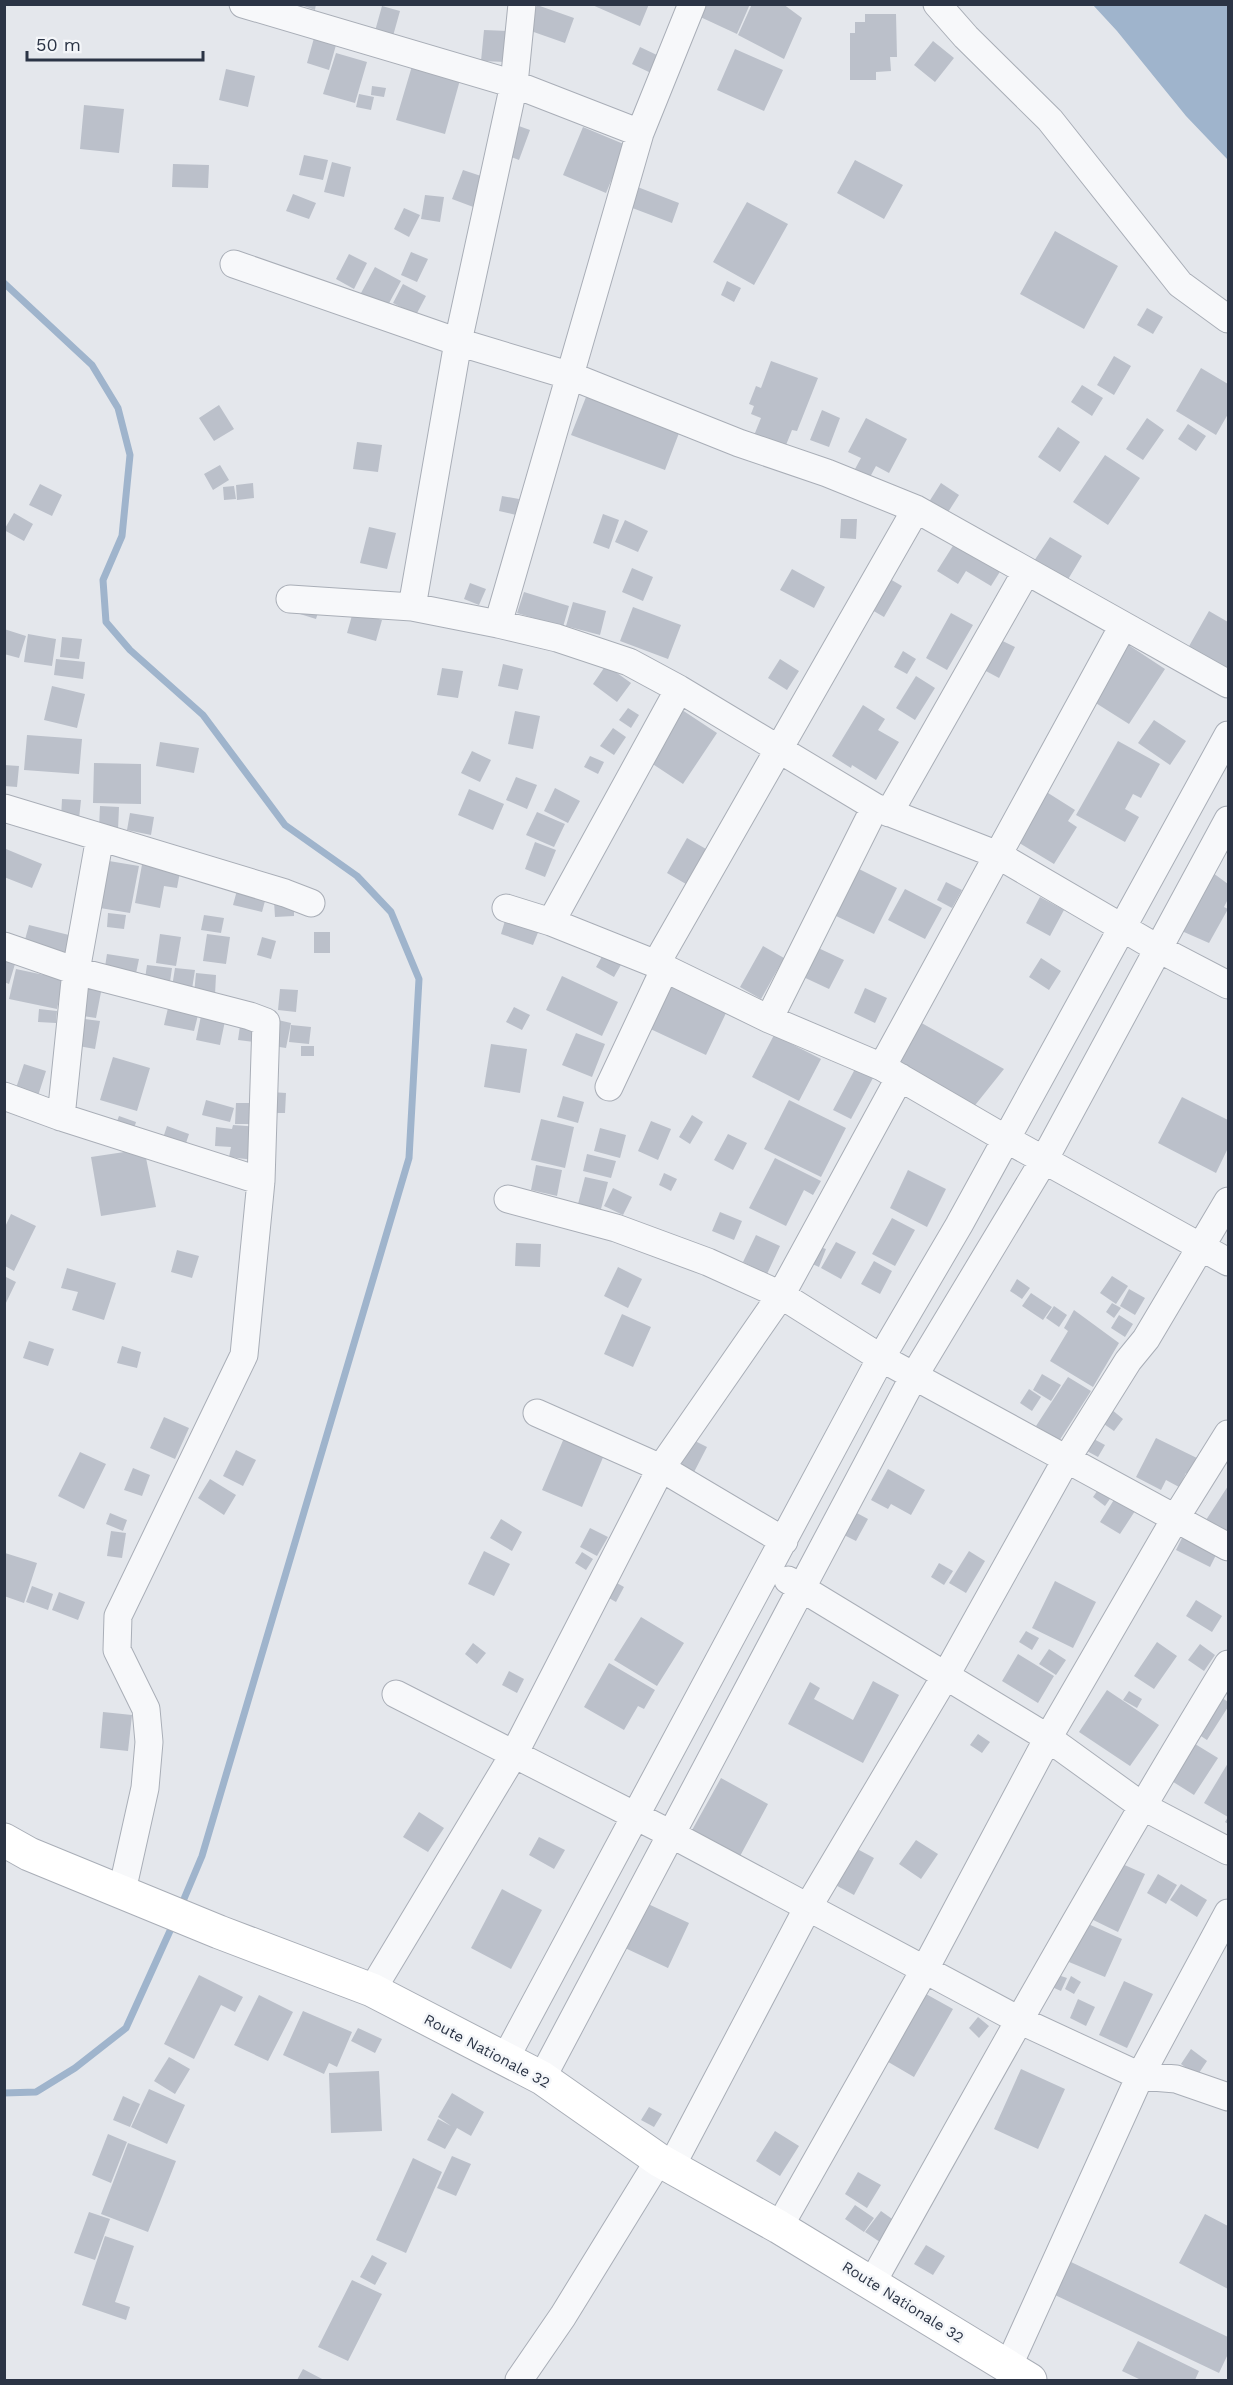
<svg xmlns="http://www.w3.org/2000/svg" width="1233" height="2385" viewBox="0 0 1233 2385" font-family="'Work Sans',sans-serif">
<rect width="100%" height="100%" fill="#e4e7ec"/>
<!-- water -->
<path fill="#9fb4cc" d="M1093 5H1228V160L1186 116 1117 31Z"/>
<g fill="none" stroke-linecap="round" stroke-linejoin="round">
<!-- stream -->
<path stroke="#9fb4cc" stroke-width="7" d="M4 283 92 365 118 408 130 455 122 536 103 580 106 622 130 650 203 715 285 825 357 876 391 912 419 979 409 1158 202 1856 181 1906
M4 2093 36 2092 75 2068 126 2028 174 1922"/>
</g>
<!-- building -->
<path fill="#bbc0ca" d="M298 4H316L315 10Z
M590 4H649L640 26Z
M700 4H750L737 34 696 15Z
M752 4H783L802 18 784 59 738 35Z
M537 5 574 18 565 43 528 30Z
M382 6 400 11 393 36 375 31Z
M865 14H896L897 57H890L891 71 876 72V80H850V33H855V22H865Z
M484 30 508 31 506 62 481 61Z
M314 38 336 45 329 70 307 63Z
M933 41 954 58 935 82 914 65Z
M640 47 659 56 651 73 632 64Z
M735 49 783 70 764 111 717 90Z
M336 53 367 62 355 103 323 94Z
M412 66 460 80 445 134 396 120Z
M226 69 255 76 248 107 219 100Z
M372 86 386 88 384 97 371 95Z
M359 94 374 97 371 110 356 107Z
M84 105 124 109 119 153 80 149Z
M516 125 530 130 519 160 506 155Z
M583 127 626 145 606 193 563 175Z
M304 155 328 160 323 180 299 175Z
M855 160 903 185 884 219 837 193Z
M332 162 351 167 344 197 324 192Z
M173 164 209 165 208 188 172 187Z
M463 170 487 178 476 208 452 199Z
M635 186 679 203 672 223 627 206Z
M293 194 316 203 309 219 286 211Z
M425 195 444 197 440 222 421 219Z
M747 202 788 224 754 285 713 262Z
M404 208 420 215 409 237 394 229Z
M1055 231 1118 266 1084 329 1020 294Z
M411 252 428 259 417 282 401 275Z
M349 254 367 263 354 289 336 279Z
M375 267 401 281 387 307 361 293Z
M727 281 741 288 734 302 721 295Z
M403 284 426 296 416 315 393 303Z
M1147 308 1163 317 1153 334 1137 325Z
M1114 356 1131 366 1114 395 1097 385Z
M771 361 818 378 797 431 792 430 784 450 753 438 761 418 751 414 754 406 749 404 756 386 761 388Z
M1201 368 1228 384V414L1216 435 1176 411Z
M1082 385 1103 398 1092 416 1071 402Z
M586 397 679 433 665 470 571 435Z
M219 405 234 429 214 441 199 418Z
M822 410 840 418 829 447 810 440Z
M866 418 907 439 889 473 876 466 870 477 855 469 861 458 848 452Z
M1147 418 1164 430 1143 460 1126 449Z
M1188 424 1206 436 1196 451 1178 439Z
M1058 427 1080 442 1060 472 1038 457Z
M357 442 382 445 378 472 353 469Z
M1105 455 1140 478 1108 525 1073 502Z
M220 465 229 480 213 490 204 474Z
M253 483 254 498 237 500 236 485Z
M941 483 959 495 945 517 927 505Z
M40 484 62 495 52 516 29 505Z
M234 486 236 499 224 500 223 487Z
M502 496 519 499 516 515 499 511Z
M14 513 33 524 24 541 4 530Z
M603 514 619 520 609 549 593 543Z
M841 519H857L856 539 840 538Z
M625 520 648 531 638 552 615 542Z
M369 527 396 533 387 569 360 563Z
M1050 537 1082 556 1067 581 1034 561Z
M956 541 1001 570 991 586 966 571 958 584 937 571Z
M632 568 653 577 643 601 622 592Z
M792 569 825 587 814 608 780 590Z
M883 575 902 586 884 617 865 606Z
M470 583 486 589 479 605 464 599Z
M524 592 569 606 563 627 517 613Z
M304 601 320 606 316 619 300 614Z
M573 602 606 611 600 635 566 626Z
M633 607 681 625 668 659 620 641Z
M1209 611 1228 622V669L1223 677 1184 655Z
M353 612 382 620 376 641 347 633Z
M951 613 973 625 947 670 926 658Z
M4 629 26 636 19 658 4 654Z
M984 632 1015 647 999 678 969 662Z
M28 634 56 639 52 666 24 662Z
M62 637 82 639 79 659 60 657Z
M1127 644 1165 669 1129 724 1091 700Z
M903 651 916 659 907 674 894 667Z
M56 659 85 662 83 679 54 675Z
M780 659 799 671 787 690 768 678Z
M503 664 523 669 518 690 498 686Z
M606 665 631 683 617 702 593 684Z
M442 668 463 671 458 698 437 695Z
M916 676 935 688 915 720 896 708Z
M52 686 85 694 77 728 44 720Z
M673 704 717 733 683 784 639 755Z
M863 705 885 719 878 730 899 742 876 780 852 765 851 768 832 756Z
M628 708 639 715 631 728 619 720Z
M515 711 540 716 533 749 508 744Z
M1154 720 1186 741 1170 765 1138 743Z
M613 728 626 737 614 755 600 746Z
M27 735 82 739 79 774 24 770Z
M1118 741 1160 764 1141 798 1133 794 1125 809 1139 817 1125 842 1076 815Z
M160 742 199 748 194 773 156 766Z
M472 751 491 760 480 782 461 773Z
M590 756 604 762 598 774 584 767Z
M94 763 141 764V804L93 803Z
M4 765 19 766 17 787 4 786Z
M516 777 537 785 527 809 506 800Z
M1037 786 1075 810 1068 821 1077 827 1054 864 1006 835Z
M555 788 580 801 568 823 544 811Z
M469 789 504 804 493 830 458 815Z
M62 799 81 800 79 819 61 818Z
M100 806 119 807 118 830 99 828Z
M537 812 565 824 554 847 526 835Z
M130 813 154 817 151 835 127 830Z
M687 838 706 849 686 884 667 873Z
M535 842 556 850 545 877 525 869Z
M6 849 42 864 32 888 4 877Z
M143 859 181 867 177 888 164 886 160 908 135 903Z
M103 860 139 866 130 913 94 907Z
M1198 862 1228 884V899L1224 907 1228 909 1209 943 1168 925Z
M857 868 897 888 874 934 834 915Z
M946 882 962 890 952 908 937 900Z
M239 883 268 890 262 912 233 905Z
M905 889 942 908 925 939 888 920Z
M1040 897 1064 910 1050 936 1026 923Z
M294 900V916L275 917 274 901Z
M108 913 126 915 124 929 107 927Z
M507 914 541 925 533 945 501 934Z
M204 915 224 918 221 933 201 930Z
M29 925 73 936 67 958 23 947Z
M314 932H330V953H314Z
M160 934 181 937 176 966 156 963Z
M207 934 230 937 226 964 203 961Z
M262 937 276 941 271 959 257 955Z
M763 946 784 958 761 999 740 987Z
M814 946 844 960 829 989 799 975Z
M604 953 622 963 614 977 596 967Z
M107 954 139 959 135 978 104 973Z
M1041 958 1061 971 1049 990 1029 977Z
M4 961 15 964 9 984 4 982Z
M147 965 172 968 169 989 144 985Z
M175 968 195 970 192 989 172 987Z
M649 968 727 1011 706 1055 627 1018Z
M16 969 63 979 57 1009 9 999Z
M196 973 216 975 215 995 194 994Z
M562 976 618 1002 602 1036 546 1010Z
M82 984 102 987 96 1018 76 1015Z
M865 988 887 998 875 1023 854 1013Z
M280 989 298 990 296 1012 278 1010Z
M514 1007 530 1015 522 1030 506 1022Z
M168 1008 198 1015 194 1031 164 1025Z
M39 1009 57 1011 56 1023 38 1022Z
M201 1016 225 1021 220 1045 196 1040Z
M909 1016 1004 1069 972 1109 884 1060Z
M77 1018 100 1021 95 1049 73 1045Z
M278 1020 291 1023 286 1048 273 1046Z
M291 1025 311 1027 309 1044 289 1042Z
M240 1026 257 1029 254 1042 238 1040Z
M576 1033 605 1044 592 1077 562 1065Z
M774 1035 821 1059 799 1101 752 1077Z
M491 1044 527 1049 520 1093 484 1087Z
M301 1046H314V1056H301Z
M113 1057 150 1068 137 1111 100 1100Z
M24 1064 46 1071 37 1099 15 1091Z
M855 1069 873 1078 851 1119 833 1110Z
M271 1092 286 1093 285 1113H270Z
M563 1096 584 1102 578 1123 557 1117Z
M1182 1097 1228 1120V1148L1216 1173 1158 1143Z
M206 1100 234 1108 230 1122 202 1115Z
M789 1100 846 1128 821 1177 764 1149Z
M236 1103H256L255 1124H235Z
M692 1115 703 1122 690 1144 679 1137Z
M119 1116 136 1122 132 1135 114 1129Z
M541 1119 574 1127 565 1168 531 1160Z
M651 1121 671 1129 658 1160 638 1151Z
M233 1125 258 1127 254 1160 229 1157 231 1147 215 1146 216 1127 232 1129Z
M167 1126 189 1134 184 1149 162 1141Z
M600 1128 626 1135 620 1158 594 1151Z
M728 1134 747 1143 733 1170 714 1160Z
M131 1151 146 1158 156 1207 101 1216 91 1157Z
M587 1154 616 1161 611 1178 583 1171Z
M775 1158 821 1181 813 1195 804 1190 786 1226 749 1208Z
M536 1165 562 1170 557 1196 531 1190Z
M908 1170 946 1189 927 1227 890 1208Z
M664 1173 677 1179 671 1191 659 1185Z
M585 1177 608 1182 601 1209 578 1204Z
M613 1188 632 1197 623 1215 604 1206Z
M720 1212 742 1221 734 1240 712 1231Z
M11 1214 36 1226 14 1271 5 1266V1227Z
M892 1218 915 1230 895 1266 872 1254Z
M756 1235 780 1246 767 1274 743 1262Z
M836 1242 856 1252 841 1279 821 1268Z
M516 1243 541 1244 540 1267 515 1266Z
M814 1245 826 1249 819 1267 808 1262Z
M177 1250 199 1256 192 1278 171 1272Z
M874 1261 892 1271 880 1294 861 1284Z
M618 1267 642 1279 628 1308 604 1296Z
M67 1268 116 1283 104 1320 72 1310 78 1292 61 1288Z
M4 1276 16 1282 4 1307Z
M1112 1276 1128 1286 1116 1304 1100 1293Z
M1017 1279 1030 1288 1022 1299 1010 1291Z
M1129 1289 1145 1298 1135 1315 1120 1306Z
M1031 1293 1052 1307 1043 1320 1022 1306Z
M1112 1303 1121 1308 1114 1318 1106 1312Z
M1054 1306 1067 1315 1059 1327 1046 1318Z
M1074 1310 1119 1343 1093 1387 1050 1361 1068 1331 1064 1328Z
M622 1314 651 1327 633 1367 604 1354Z
M1119 1315 1133 1324 1125 1337 1111 1328Z
M29 1341 54 1349 48 1366 23 1358Z
M122 1346 141 1352 137 1368 117 1363Z
M1042 1374 1061 1385 1051 1401 1033 1390Z
M1068 1377 1091 1391 1059 1441 1036 1426Z
M1029 1389 1041 1397 1032 1411 1020 1403Z
M1111 1409 1123 1419 1114 1431 1101 1422Z
M164 1417 189 1428 175 1459 150 1448Z
M567 1431 607 1448 582 1507 542 1490Z
M689 1438 707 1447 693 1474 675 1466Z
M1092 1438 1105 1445 1098 1457 1085 1450Z
M1156 1438 1201 1460 1193 1477 1186 1473 1179 1487 1166 1480 1161 1490 1136 1477Z
M236 1450 256 1460 243 1486 223 1476Z
M80 1452 106 1464 84 1509 58 1496Z
M133 1468 150 1475 142 1496 124 1490Z
M888 1469 925 1490 911 1515 891 1504 888 1509 871 1500Z
M210 1479 236 1495 224 1515 198 1498Z
M1102 1484 1114 1493 1105 1506 1093 1497Z
M1228 1486V1535L1206 1520Z
M1117 1495 1137 1508 1120 1534 1100 1522Z
M842 1505 868 1519 856 1541 830 1528Z
M110 1513 127 1520 123 1531 106 1524Z
M501 1519 522 1532 512 1551 490 1538Z
M590 1528 608 1537 597 1556 580 1547Z
M1187 1528 1221 1545 1210 1567 1176 1550Z
M111 1531 126 1533 122 1558 107 1556Z
M484 1551 510 1564 494 1596 468 1584Z
M969 1551 985 1561 966 1593 949 1583Z
M582 1552 593 1559 586 1570 575 1563Z
M5 1553 37 1563 24 1603 4 1596Z
M939 1563 953 1571 944 1585 931 1577Z
M608 1578 624 1587 616 1602 600 1593Z
M1055 1581 1096 1602 1073 1648 1032 1628Z
M32 1586 53 1594 48 1610 26 1602Z
M59 1592 85 1602 78 1620 52 1610Z
M1196 1600 1222 1616 1212 1632 1186 1616Z
M641 1617 684 1643 657 1686 614 1660Z
M1026 1631 1039 1638 1032 1650 1019 1642Z
M1157 1642 1177 1656 1154 1689 1134 1676Z
M473 1643 486 1653 477 1664 465 1654Z
M1200 1644 1215 1655 1204 1671 1188 1660Z
M1049 1649 1066 1660 1056 1675 1039 1664Z
M1018 1654 1054 1676 1038 1703 1002 1681Z
M609 1663 655 1690 644 1709 638 1706 624 1730 584 1707Z
M509 1671 524 1679 517 1693 502 1685Z
M873 1681 899 1695 863 1763 788 1724 810 1682 820 1688 814 1699 853 1720Z
M1107 1690 1159 1725 1130 1766 1079 1732Z
M1129 1691 1142 1699 1137 1708 1123 1700Z
M1215 1693 1228 1702V1707L1207 1740 1190 1729Z
M103 1712 132 1715 128 1751 100 1748Z
M978 1734 990 1742 982 1753 970 1745Z
M1182 1736 1218 1758 1194 1795 1159 1773Z
M1228 1763V1824L1225 1822 1228 1817 1204 1803Z
M721 1778 768 1804 739 1858 691 1832Z
M419 1812 444 1828 428 1852 403 1837Z
M539 1837 565 1850 554 1869 529 1855Z
M916 1840 938 1854 921 1879 899 1864Z
M848 1844 874 1858 854 1895 828 1881Z
M1111 1859 1145 1874 1118 1932 1085 1916Z
M1158 1874 1177 1885 1166 1904 1147 1893Z
M1181 1884 1207 1900 1197 1917 1170 1900Z
M502 1889 542 1910 511 1969 471 1948Z
M646 1903 689 1923 668 1968 625 1948Z
M1086 1923 1122 1939 1105 1977 1069 1962Z
M199 1975 243 1997 235 2012 221 2005 194 2059 164 2044Z
M1058 1975 1067 1978 1061 1991 1052 1987Z
M1071 1976 1081 1982 1074 1994 1065 1989Z
M1124 1981 1153 1994 1127 2048 1099 2035Z
M917 1989 953 2009 914 2077 878 2056Z
M259 1995 293 2012 268 2061 234 2045Z
M1078 1999 1095 2007 1086 2026 1070 2018Z
M303 2011 352 2032 337 2067 329 2063 324 2074 283 2055Z
M978 2017 989 2026 979 2038 969 2028Z
M358 2028 382 2039 375 2053 351 2041Z
M1191 2049 1207 2061 1197 2076 1181 2064Z
M169 2057 190 2069 175 2094 154 2081Z
M1021 2069 1065 2089 1038 2149 994 2129Z
M379 2071 382 2131 331 2133 329 2073Z
M149 2089 185 2105 167 2144 131 2127Z
M452 2093 484 2112 471 2136 457 2128 445 2149 427 2140 438 2119 451 2126 438 2117Z
M123 2096 140 2104 130 2127 113 2120Z
M649 2107 662 2114 654 2127 641 2120Z
M775 2131 799 2146 780 2176 756 2161Z
M108 2134 127 2142 111 2183 92 2175Z
M128 2143 176 2161 148 2232 101 2214Z
M452 2156 471 2164 456 2196 437 2188Z
M413 2158 442 2172 406 2253 376 2240Z
M858 2172 881 2185 867 2208 845 2194Z
M855 2205 874 2218 864 2232 845 2219Z
M881 2211 895 2221 880 2242 865 2232Z
M89 2212 110 2219 95 2260 74 2253Z
M1205 2214 1228 2226V2289L1179 2263Z
M105 2236 134 2246 115 2302 130 2307 126 2320 82 2305Z
M926 2245 945 2256 933 2275 914 2264Z
M372 2255 387 2263 375 2285 360 2277Z
M1071 2262 1228 2337V2354L1219 2373 1055 2295Z
M352 2280 382 2294 348 2361 318 2347Z
M1138 2341 1199 2371 1195 2380H1141L1122 2371Z
M303 2369 324 2380H297Z"/>
<g fill="none" stroke-linecap="round" stroke-linejoin="round">
<!-- street casing -->
<g stroke="#a9aeb7" stroke-width="29">
<path id="street" d="M243 4 514 84 640 133
M937 4 966 37 1050 120 1180 284 1228 319
M234 264 458 342 571 376 739 443 827 473 916 509 1228 684
M290 599 412 607 498 624 557 638 629 662 679 689 875 807 998 855 1157 948 1228 985
M412 607 458 342 514 84 522 4
M498 624 640 133 692 4
M4 808 285 893 311 903
M889 813 1026 572
M506 908 551 922 656 964 769 1019 882 1067 1006 1139 1228 1262
M551 922 679 689
M4 946 76 971 250 1016 266 1022 261 1181 244 1355 118 1616 117 1650 146 1709 149 1742 145 1788 122 1891
M656 964 916 509
M769 1019 875 807
M882 1067 1123 626
M609 1087 665 968
M4 1096 61 1117 261 1181
M61 1117 76 971 100 837
M508 1199 616 1228 708 1262 781 1295 881 1358 1228 1547
M537 1413 661 1468 784 1541
M788 1580 1048 1738 1142 1806 1228 1851
M396 1694 671 1834 1019 2020 1140 2076 1176 2079 1228 2097
M372 1990 514 1754 661 1468 781 1295 900 1077
M505 2059 881 1358 959 1225 1228 735
M542 2078 914 1376 1044 1160 1228 820
M671 2167 808 1907 946 1675 1066 1460 1128 1361 1146 1339 1228 1201
M779 2227 925 1969 1048 1738 1175 1519 1228 1434
M872 2283C988 2075 1104 1867 1228 1664
M1008 2367 1140 2076 1228 1913
M519 2380 563 2316 659 2160"/>
</g>
<!-- secondary casing -->
<g stroke="#a9aeb7" stroke-width="35">
<path id="secondary" d="M4 1840 29 1854 219 1932 372 1990 542 2078 659 2160 779 2227 1030 2380"/>
</g>
<!-- street -->
<use href="#street" stroke="#f7f8fa" stroke-width="27"/>
<!-- secondary -->
<use href="#secondary" stroke="#fff" stroke-width="33"/>
</g>
<g text-anchor="middle" dominant-baseline="central" stroke-width="5" stroke-linejoin="round" paint-order="stroke">
<!-- street labels -->
<g font-size="15" fill="#2b3445" stroke="#f4f6f9">
<text transform="translate(487 2051) rotate(28)">Route Nationale 32</text>
<text transform="translate(903 2302) rotate(32)">Route Nationale 32</text>
</g>
</g>
<!-- border -->
<rect width="1233" height="2385" fill="none" stroke="#2b3445" stroke-width="12"/>
<!-- scale -->
<path d="M27 51v9h176v-9" fill="none" stroke="#2b3445" stroke-width="3"/>
<text x="36" y="51" font-size="18" fill="#2b3445" stroke="#f4f6f9" stroke-width="4.5" paint-order="stroke">50 m</text>
</svg>
